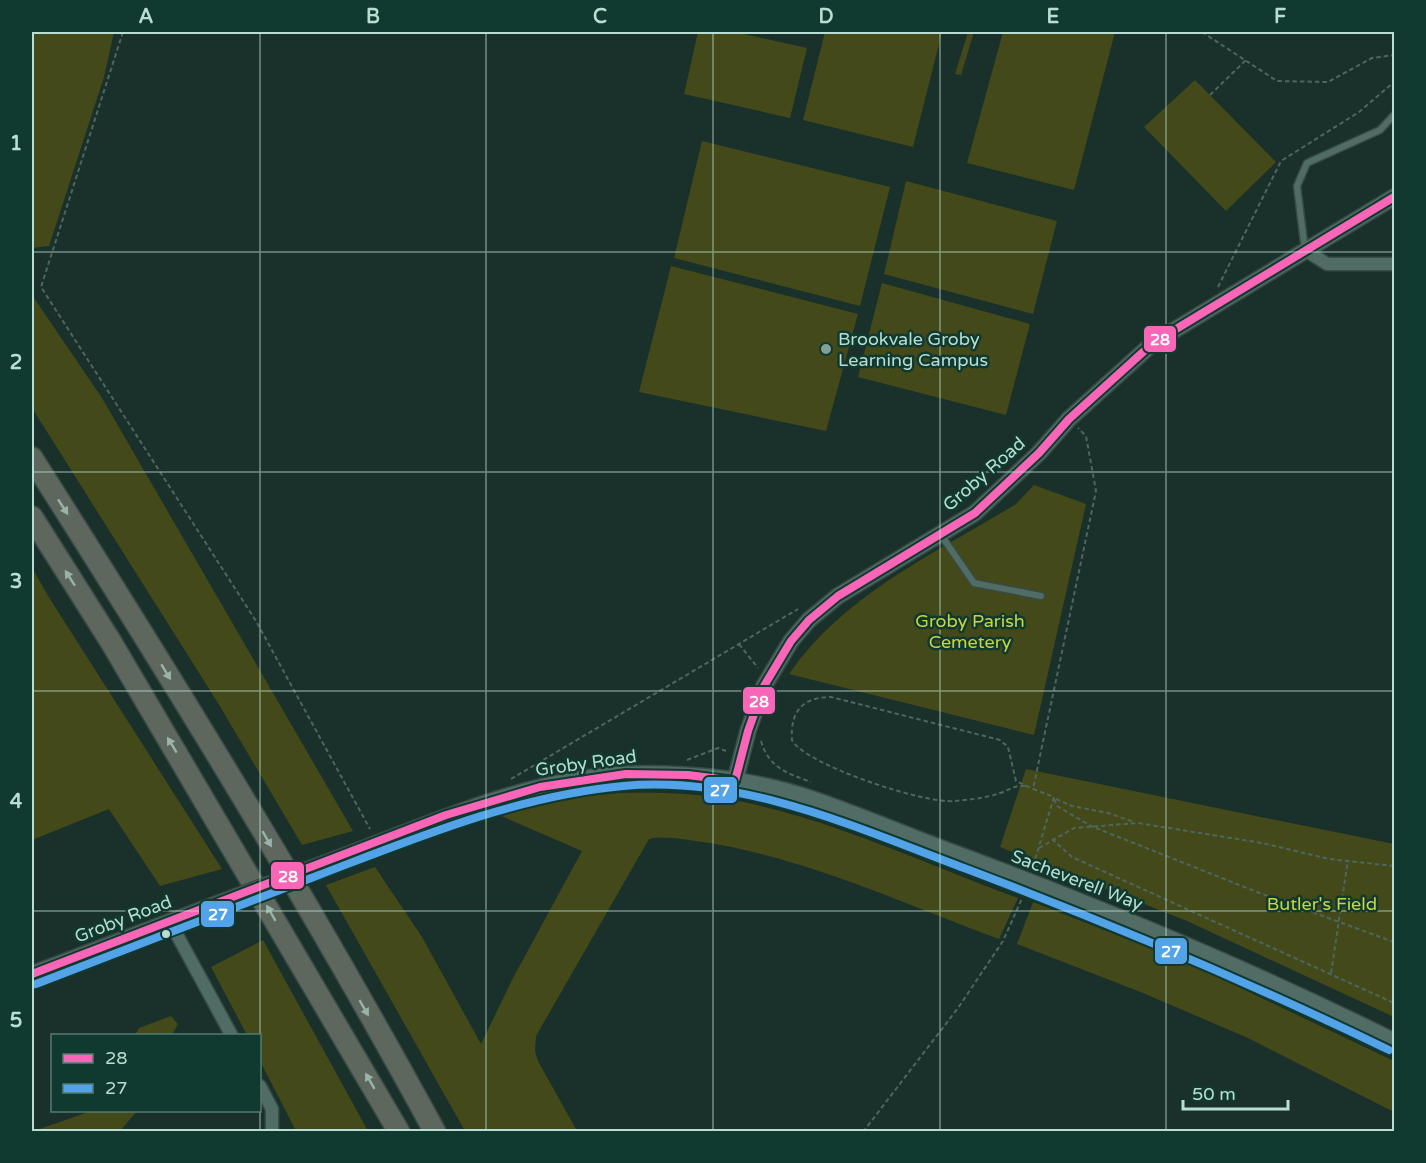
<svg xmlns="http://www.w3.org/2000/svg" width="1426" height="1163" viewBox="0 0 1426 1163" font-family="'Varela Round',sans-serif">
<rect width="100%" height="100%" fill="#1a302b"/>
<!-- green -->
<path fill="#434919" d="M32 32H114L104 77 49 246 32 248Z
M698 32H735L807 48 790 118 684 94Z
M825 32H942L913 147 803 120Z
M968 32H974L961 75 955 74Z
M1003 32H1115L1074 190 967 163Z
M1195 80 1276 162 1226 211 1144 127Z
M702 141 890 187 860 306 674 258Z
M906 181 1057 221 1033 314 884 274Z
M671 266 858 314 826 431 639 392Z
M882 283 1030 324 1006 415 858 377Z
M32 295 102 398 353 831 302 845 218 703 32 408Z
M1034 485 1086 504 1034 735 789 674C844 594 936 553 1016 504Z
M32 568 50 599 222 869 160 886 109 809 32 840Z
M1026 769 1394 844V1017L1187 921 1000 847Z
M619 793C657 792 695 793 733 800 830 818 925 864 1018 898L999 939C902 903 807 858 703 842 686 840 666 835 649 839L536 1036 535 1051 538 1061 577 1131H465L326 885 375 867 422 937 481 1044 513 978 582 851 499 815 559 799Z
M1033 902 1190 964 1394 1061V1112L1248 1038 1143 993 1017 944Z
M263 940 368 1131H296L260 1061V1036L247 1035 211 967Z
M171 1016 178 1024 172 1035H135L139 1028Z
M91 1111H137L120 1131H34Z"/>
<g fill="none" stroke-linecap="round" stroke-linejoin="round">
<!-- service casing -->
<g stroke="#384b46" stroke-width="9">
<path id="service" d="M1305 250 1297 186 1307 163 1380 130 1394 115
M941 535 974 583 1041 596"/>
</g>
<!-- minor casing -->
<g stroke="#384b46" stroke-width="15">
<path id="minor" d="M1305 250 1327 264H1394
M170 922 232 1036
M260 1086 272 1109V1132"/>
</g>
<!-- tertiary casing -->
<g stroke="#384b46" stroke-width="18">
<path id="tertiary" d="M735 781 748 731 764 686 791 641 809 620 838 596 975 513 1039 453 1069 419 1153 343 1394 197
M357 851C444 818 533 778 627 774 688 772 755 779 813 799 863 816 913 838 963 856 1110 911 1254 971 1394 1041
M32 974 206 908"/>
</g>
<!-- motorway casing -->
<g stroke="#384b46" stroke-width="24">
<path id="motorway" d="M32 458C172 678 310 902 435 1132
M32 517 111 642 399 1132"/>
</g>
<!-- path -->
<path stroke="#4f6560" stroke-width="2" stroke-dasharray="4.5 3" stroke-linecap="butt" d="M123 32 41 287 256 621 370 829
M1202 32 1277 81 1328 82 1372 58 1394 55
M1210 95 1246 60
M1218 287 1281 161 1359 112 1394 82
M739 644 758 668
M761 741C769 768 787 773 811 782
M687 760 718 748 726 751
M511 779 798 609
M1025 786C1014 785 1010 790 1000 793 986 798 968 800 954 801 925 804 805 765 792 740 790 711 803 697 831 697L1000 740 1008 747 1016 781 1033 789
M1054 799 1057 806 1091 826 1257 892 1394 942
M1056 799 1072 806 1108 813 1134 822
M1052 839 1072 857 1394 1003
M1039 848 1074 828 1138 823 1262 843 1329 859 1394 866
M1027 863 1064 878
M1033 866 1054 797 1033 789 1096 491 1086 436 1078 428
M1331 973 1348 860
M863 1132 958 1008 1003 941 1024 894"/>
<!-- service -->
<use href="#service" stroke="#516b65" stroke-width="6"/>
<!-- minor -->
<use href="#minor" stroke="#516b65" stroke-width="12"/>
<!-- tertiary -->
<use href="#tertiary" stroke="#516b65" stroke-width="15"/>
<!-- motorway -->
<use href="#motorway" stroke="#5d675e" stroke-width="21"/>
<!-- tertiary-bridge casing -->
<g stroke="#384b46" stroke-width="18" stroke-linecap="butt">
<path id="tertiary-bridge" d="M206 908 357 851"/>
</g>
<!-- tertiary-bridge -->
<use href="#tertiary-bridge" stroke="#516b65" stroke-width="15"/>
<!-- bus-1 casing -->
<g stroke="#103a30" stroke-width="12">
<path id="bus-1" d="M32 974 446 815 540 787 626 774 688 775 735 781 748 731 764 686 791 641 809 620 838 596 975 513 1039 453 1069 419 1153 343 1394 197"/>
</g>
<!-- bus-2 casing -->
<g stroke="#103a30" stroke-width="12">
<path id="bus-2" d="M36 984C130 948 225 911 319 875 418 837 517 796 623 786 743 775 855 827 964 868 1109 923 1251 983 1389 1050"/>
</g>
<!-- bus-1 -->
<use href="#bus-1" stroke="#fa66b7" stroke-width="8"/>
<!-- bus-2 -->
<use href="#bus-2" stroke="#53a3e8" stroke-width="8"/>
</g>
<!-- one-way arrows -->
<defs><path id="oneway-solid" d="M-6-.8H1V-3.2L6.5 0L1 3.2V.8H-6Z" transform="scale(1.5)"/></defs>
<g fill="#99b4a9">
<use href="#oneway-solid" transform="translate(63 507) rotate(57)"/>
<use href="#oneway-solid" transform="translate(70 578) rotate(-123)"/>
<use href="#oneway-solid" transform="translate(166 672) rotate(59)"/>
<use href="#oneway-solid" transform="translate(172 745) rotate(-121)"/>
<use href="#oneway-solid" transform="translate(267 839) rotate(60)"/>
<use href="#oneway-solid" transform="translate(271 913) rotate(-120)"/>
<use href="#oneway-solid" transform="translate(364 1008) rotate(60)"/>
<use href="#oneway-solid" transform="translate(370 1081) rotate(-120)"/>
</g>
<!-- grid -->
<path fill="none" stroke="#b9ddd2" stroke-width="1.5" stroke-opacity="0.55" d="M260 32V1132M486 32V1132M713 32V1132M940 32V1132M1166 32V1132M32 252H1394M32 472H1394M32 691H1394M32 911H1394"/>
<!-- markers -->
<circle fill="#81a098" stroke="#103a30" stroke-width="2" cx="826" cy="349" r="6"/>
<circle fill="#b9ddd2" stroke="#103a30" stroke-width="2" cx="166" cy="934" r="5"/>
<g text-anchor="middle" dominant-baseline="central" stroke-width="5" stroke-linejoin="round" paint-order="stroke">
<!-- poi labels -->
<g font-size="18" fill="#b9ddd2" stroke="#103a30" text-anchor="start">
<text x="838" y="339">Brookvale Groby<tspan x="838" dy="21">Learning Campus</tspan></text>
</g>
<!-- street labels -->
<g font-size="18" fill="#b9ddd2" stroke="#103a30">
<text transform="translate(984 474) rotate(-41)">Groby Road</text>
<text transform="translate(586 763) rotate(-8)">Groby Road</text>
<text transform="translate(1077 880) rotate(21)">Sacheverell Way</text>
<text transform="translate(123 919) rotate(-21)">Groby Road</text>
</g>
<!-- park labels -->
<g font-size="18" fill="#c9d543" stroke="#103a30">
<text x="970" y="621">Groby Parish<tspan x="970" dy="21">Cemetery</tspan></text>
<text x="1322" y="904">Butler's Field</text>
</g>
</g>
<g stroke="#103a30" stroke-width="2">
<rect x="1143" y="325" width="34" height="28" rx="6" fill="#fa66b7"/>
<rect x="742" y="686" width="34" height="29" rx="6" fill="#fa66b7"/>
<rect x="703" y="776" width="35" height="28" rx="6" fill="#53a3e8"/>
<rect x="270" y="861" width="35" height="29" rx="6" fill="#fa66b7"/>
<rect x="200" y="900" width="35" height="28" rx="6" fill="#53a3e8"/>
<rect x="1154" y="937" width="34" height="28" rx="6" fill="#53a3e8"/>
</g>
<g font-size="16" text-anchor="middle" font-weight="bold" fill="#fff">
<text x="1160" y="345">28</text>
<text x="759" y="707">28</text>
<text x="720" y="796">27</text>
<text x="288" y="882">28</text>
<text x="218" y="920">27</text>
<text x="1171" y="957">27</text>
</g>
<!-- border -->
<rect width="1426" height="1163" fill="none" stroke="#103a30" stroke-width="66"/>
<!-- legend -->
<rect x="51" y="1034" width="210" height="78" fill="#103a30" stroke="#547b71" stroke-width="1.5"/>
<rect x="63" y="1054" width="30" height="9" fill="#fa66b7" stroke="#547b71" stroke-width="1.5"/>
<text x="105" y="1064" font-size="18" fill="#b9ddd2">28</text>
<rect x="63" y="1084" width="30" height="9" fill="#53a3e8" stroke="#547b71" stroke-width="1.5"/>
<text x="105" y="1094" font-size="18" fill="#b9ddd2">27</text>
<!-- scale -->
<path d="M1183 1100v9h105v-9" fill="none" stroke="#b9ddd2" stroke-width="3"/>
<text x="1192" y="1100" font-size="18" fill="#b9ddd2" stroke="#103a30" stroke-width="4.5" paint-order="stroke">50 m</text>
<rect x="33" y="33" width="1360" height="1097" fill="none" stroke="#b9ddd2" stroke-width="2"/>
<g font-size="20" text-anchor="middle" font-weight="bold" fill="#b9ddd2">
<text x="146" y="23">A</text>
<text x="373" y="23">B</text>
<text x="600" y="23">C</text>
<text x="826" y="23">D</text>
<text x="1053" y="23">E</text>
<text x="1280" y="23">F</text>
<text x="16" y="150">1</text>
<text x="16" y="369">2</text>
<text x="16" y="588">3</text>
<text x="16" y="808">4</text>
<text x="16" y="1027">5</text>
</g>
</svg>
